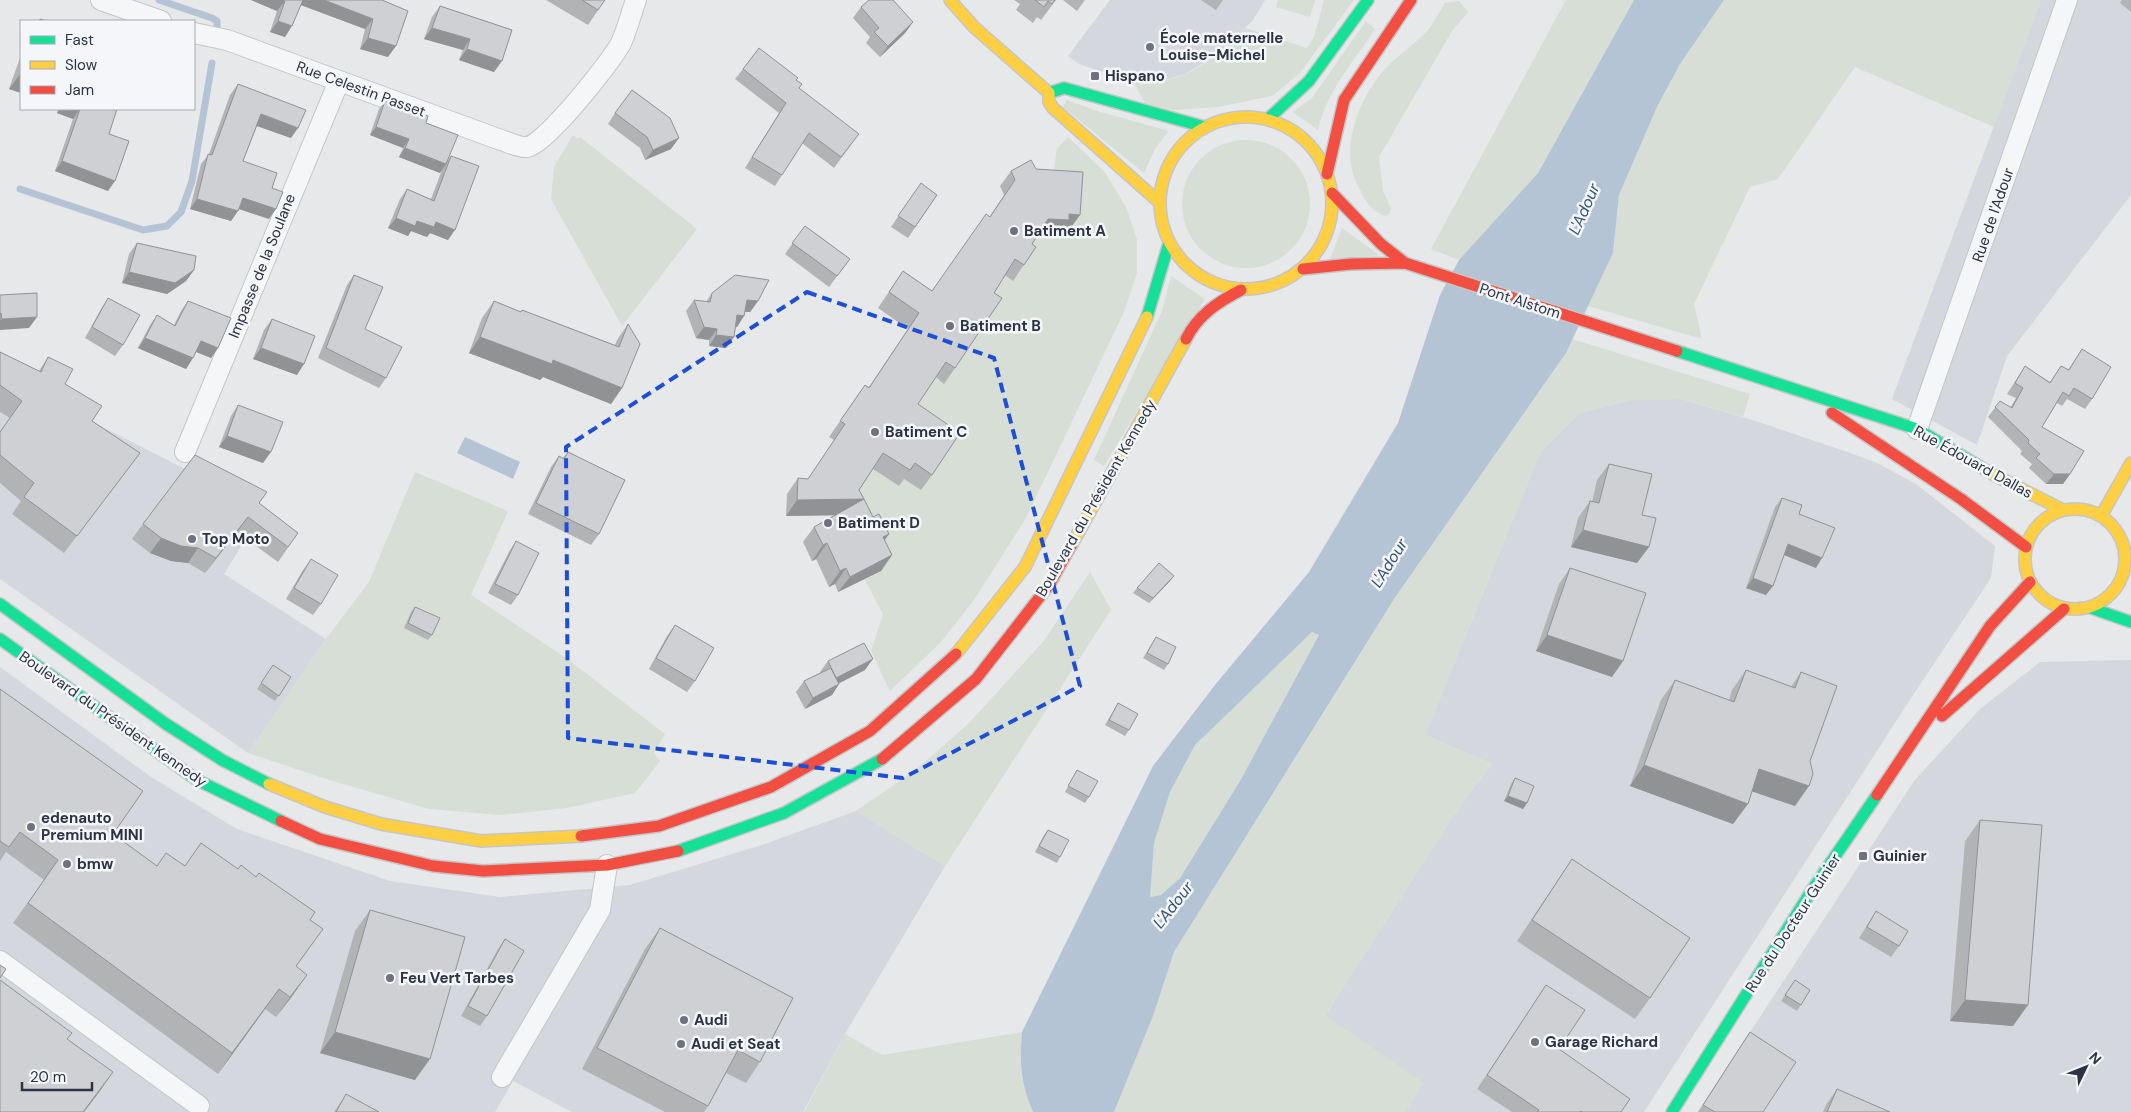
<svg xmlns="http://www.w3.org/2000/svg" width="2131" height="1112" viewBox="0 0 2131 1112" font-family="'DM Sans',sans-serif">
<rect width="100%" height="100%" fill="#e6e8ea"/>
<!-- built -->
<path fill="#d4d7dd" d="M1110 0H1265L1253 20 1217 55 1185 74 1162 81 1134 82 1079 64 1068 56Z
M2041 0H2131V195L2007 356 1977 445 1892 399Z
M0 375 264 509 224 574 326 639 248 753 0 579Z
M1681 399 1762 423 1853 454 1877 463 1916 484 1995 546 1991 578 1913 695 1644 1112H1405L1423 1083 1325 1016 1455 813 1492 764 1425 735 1541 451 1579 413 1631 400Z
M2131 660V1112H1698L1914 781 1980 709 2040 662Z
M0 667 151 777 237 829 390 881 500 897 630 885 762 845 856 811 945 866 845 1034 803 1112H572L513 1081 495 1112H0Z"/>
<!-- green -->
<path fill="#d6ded6" d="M1278 0H1315L1310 17 1276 7Z
M1324 0H1354L1299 74 1272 96 1218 107 1173 110 1145 103 1134 82C1143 82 1153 82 1161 81 1194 77 1224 51 1245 28L1307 48 1314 37Z
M1566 0H1634L1538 173 1459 260 1431 249Z
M1724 0H2041L1994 127 1855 67 1778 179 1750 187 1694 304 1702 339 1588 306 1613 253 1619 195 1657 107 1680 64Z
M1459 1 1468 12 1452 31 1379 157 1383 191 1391 209 1389 214 1385 216C1369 210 1366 201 1358 186 1339 150 1358 100 1384 70 1398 55 1415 44 1429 29 1435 21 1440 11 1445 3Z
M1366 21 1375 29C1353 63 1327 90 1318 130L1293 112 1312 98Z
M1067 100 1097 111 1169 131 1156 147 1144 173 1063 107Z
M573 135 578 139 580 137 697 229 622 326 551 199 554 167Z
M1068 137 1104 171 1126 207 1137 240V273L1124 312 1026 518 974 600 941 642 890 691 871 651 883 614 865 580 881 571 848 506 867 457 880 474 899 486 904 479 921 490 903 423 935 377 944 383 982 308 1004 274 1021 259 1037 234 1058 235 1051 186 1057 149Z
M1182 204a64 64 0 1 1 128 0a64 64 0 1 1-128 0Z
M1342 228 1379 255 1330 259Z
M1171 276 1205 299 1104 466 1094 460 1162 311Z
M1572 339 1750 394 1743 417 1681 399 1631 400 1579 413 1541 451 1425 735 1492 764 1455 813 1325 1016 1424 1083 1405 1112H1114L1153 1016 1174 952 1394 599 1566 353Z
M415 472 508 511 471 595 566 658 665 734 654 753 660 761 635 793 567 808 500 815 429 809 323 778 248 753 326 639 369 582Z
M1090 572 1111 610 945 866 856 811 917 769 969 723 1043 642Z
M1312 632 1319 635 1240 781 1180 878 1161 895 1150 897 1154 843 1170 792 1195 745Z
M1022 1032C1019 1063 1021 1084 1033 1112H804L845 1034 882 1055Z"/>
<!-- water -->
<path fill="#b4c4d5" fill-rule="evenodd" d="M1634 0H1724L1680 64 1657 107 1619 195 1613 253 1566 353 1394 599 1174 952 1153 1016 1114 1112H1033C1021 1084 1019 1062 1022 1032L1153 766 1215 685 1309 572 1398 423 1440 295 1459 260 1538 173ZM1312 632 1319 635 1240 781 1180 878 1161 895 1150 897 1154 843 1170 792 1195 745Z
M465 437 520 462 513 479 457 453Z"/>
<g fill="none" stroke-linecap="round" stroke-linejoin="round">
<!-- stream -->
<path stroke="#b4c4d5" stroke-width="7" d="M159 0 212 18 217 21V26
M20 189 143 230 167 226 181 212 192 181 212 63"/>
<!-- street casing -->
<g stroke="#c4c6c8" stroke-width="22">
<path id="street" d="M101 0 161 21
M194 33 227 40 501 140C508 142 520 148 527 147 545 145 612 61 621 43 627 30 631 14 636 0
M1917 429 2067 0
M185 452 339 81
M0 961 199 1106
M502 1077 600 910 607 865"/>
</g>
<!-- fast casing -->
<g stroke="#c4c6c8" stroke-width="14">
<path id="fast" d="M1049 93 1064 88 1205 127
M1268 119 1309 81 1368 0
M1147 317 1169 243
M1677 351 1917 429 1994 475
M0 604 166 724 222 760 269 784
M2091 608 2131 622
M0 639 197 780 281 821
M678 851 784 813 882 759
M1672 1112 1812 890 1877 795"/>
</g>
<!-- slow casing -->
<g stroke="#c4c6c8" stroke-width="14">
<path id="slow" d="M950 0 974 27 1049 93V102L1053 108 1159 202
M1160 203a86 86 0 1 1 172 0a86 86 0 1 1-172 0Z
M1994 475 2063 510
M2025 559a50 50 0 1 1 100 0a50 50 0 1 1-100 0Z
M2101 516 2131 463
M1072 544 1186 339
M956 654 1025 567 1147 317
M269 784 325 807 381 824 481 841 581 836"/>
</g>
<!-- jam casing -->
<g stroke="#c4c6c8" stroke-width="14">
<path id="jam" d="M1327 174 1344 100 1411 0
M1332 193 1381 244 1405 263
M1303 269 1351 264 1405 263 1677 351
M1186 339C1198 315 1218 302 1241 290
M1832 413 1961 499 2026 547
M1942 716 2064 609
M882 759 976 679 1049 585 1072 544
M1877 795 1990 626 2030 582
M281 821 320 839 433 866 483 871 607 865 678 851
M581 836 659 826 771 787 870 731 956 654"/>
</g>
<!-- street -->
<use href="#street" stroke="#f5f6f7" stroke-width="20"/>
<!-- fast -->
<use href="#fast" stroke="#16e098" stroke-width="11"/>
<!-- slow -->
<use href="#slow" stroke="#ffcf43" stroke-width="11"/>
<!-- jam -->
<use href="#jam" stroke="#f24e42" stroke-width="11"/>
</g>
<!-- wall -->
<path fill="#b1b3b5" d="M251 0H382L388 57 360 49 365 29 301 5 285 37 270 32 277 11Z
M546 0H605L588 25Z
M1014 0H1056L1041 20 1037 17 1033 23 1016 10 1020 4Z
M1063 0H1085L1077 11Z
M1201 0H1223L1216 10Z
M2122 0H2131V12L2120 3Z
M440 6 512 30 494 72 459 60 463 50 424 39 432 17Z
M861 7 913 22 905 33 880 57 866 43 870 37 853 18Z
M21 55V93L9 89Z
M743 69 797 80 799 88 851 145 834 168 802 143 775 186 745 168 779 113 735 79Z
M238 84 291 138 257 126 243 161 272 188 269 219 239 209 231 221 190 209 201 164 209 154 230 95Z
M385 101 426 123 448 160 451 156 448 240 430 233 427 237 411 231 408 236 388 228 400 199 407 189 431 199 442 170 440 173 399 157 403 148 370 135 379 109Z
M58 109H117L109 134 108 191 55 171 73 119 57 113Z
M615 113 671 149 645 160 640 148 608 124Z
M1011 171 1069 230H1062L1058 235 1038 234 1032 244 1036 247 1013 281 1005 275 994 293 955 368 944 384 936 377 918 404 932 475 921 490 904 479 899 486 873 469 859 490 873 517 889 534 884 540 892 555 881 571 838 592 835 584 829 587 816 559 812 561 803 542 814 527 835 515 786 516 787 494 798 478 808 479 834 440 829 437 865 385 869 387 908 329 878 308 903 271 932 291 990 216 1004 195 1000 186Z
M921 183 937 195 908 238 891 227Z
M805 226 850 259 829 287 785 254Z
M137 243 194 270 186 281 167 294 122 283 129 254Z
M354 275 365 329 386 378 379 388 318 358 347 285Z
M712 293 758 301 750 312H745L744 316 737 327H735L734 337 726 348 709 346V340L696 338 686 311 694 300 706 302Z
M108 298 123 345 115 356 85 338 101 309Z
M188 301 218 348 211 358 196 352 186 369 138 348 150 325 157 315 174 325 181 311Z
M494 301 521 312 522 310 615 345 617 340 628 324 622 388 611 404 543 377 540 380 469 353 482 318Z
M272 319 297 375 253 359 264 330Z
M2082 349 2092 399 2085 409 2067 399 2062 406 2057 403 2042 427 2070 474 2063 484H2046L2029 468 2032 464 2020 454 2022 451 1988 417 2000 401 2010 408 2016 398 2007 394 2025 366 2050 382 2061 366 2068 370Z
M0 352 39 371 48 357 65 384 102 406 92 421 140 453 127 470 64 553 12 514 21 501 0 483V432L10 418 0 412Z
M238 405 263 463 219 447 231 416Z
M568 452 599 534 591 545 528 514 551 467 559 456 563 458Z
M1609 464 1642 515 1649 547 1637 563 1571 547 1578 518 1590 501 1592 502 1597 480Z
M267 492 259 503 298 533 278 562 237 532 205 573 188 563 171 561 150 553 132 539 143 524Z
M1782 498 1799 514 1816 568 1784 555 1766 595 1746 588 1775 507Z
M516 541 518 595 511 605 488 593 510 550Z
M311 559 321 604 313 615 286 599 303 570Z
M1570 568 1612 677 1536 651 1559 584Z
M1170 581 1149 603 1133 593 1137 588Z
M415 607 432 635 428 640 404 628 411 612Z
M675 625 695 681 687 692 649 669 667 636Z
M1156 637 1168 664 1164 670 1143 658Z
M828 661 865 670 839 683 832 695 805 709 796 692 804 681 820 673V672Z
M273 665 291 677 275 701 257 689Z
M1746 670 1791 687 1801 672 1795 806 1752 791 1733 824 1630 786 1661 700 1675 680 1729 700 1732 690Z
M0 689 113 834 157 866H185L310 920 323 929 296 967 293 995 276 1017 265 1009 218 1074 13 923 44 880 6 852 0 861Z
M1118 703 1129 730 1125 736 1105 725Z
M1077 770 1089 797 1085 803 1065 792Z
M1515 778 1527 803 1523 809 1504 801 1511 784Z
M1980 820 2013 1026 1950 1021 1965 841Z
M1048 830 1060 857 1057 863 1035 852 1044 835Z
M1572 859 1650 998 1635 1019 1517 941Z
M370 910 415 1080 320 1053 355 931Z
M1876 911 1899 946 1891 957 1859 938Z
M660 928 760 1062 746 1083 726 1073 708 1106 704 1112H665L582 1069 645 949Z
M505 939 487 1016 480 1026 461 1016 498 949Z
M1795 980 1810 990 1797 1011 1781 1001Z
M1546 985 1559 1049 1621 1112H1512L1477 1089Z
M1750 1032 1763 1112H1698L1740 1047Z
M1837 1089 1890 1112H1823L1826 1105Z
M346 1094 379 1112H334Z"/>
<!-- shaded-wall -->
<path fill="#909294" d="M251 0H283L285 1 277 11Z
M301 0H324L373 19 365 29 298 4Z
M278 21 292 26 285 37 270 32Z
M913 22 905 33 880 57 888 46Z
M432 28 470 39 463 50 424 39Z
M368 38 396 46 388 57 360 49Z
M467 49 502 61 494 72 459 60Z
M21 73V93L9 89Z
M60 109H80L73 119 57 113Z
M261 114 298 128 291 138 254 125Z
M376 127 409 139 403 148 370 135Z
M679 138 671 149 645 160 653 150Z
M405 148 446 164 440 173 399 157Z
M62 161 115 181 108 191 55 171Z
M243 198 276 209 269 219 236 208Z
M197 199 238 211 231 221 190 209Z
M1069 214 1080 215 1069 230H1062L1058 235 1037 234 1048 219Z
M396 218 436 222 455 230 448 240 430 233 427 237 411 231 408 236 388 228Z
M194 270 186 281 167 294 122 283 129 272Z
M747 300 758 301 750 312 739 311Z
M737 315 744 316 737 327 729 326Z
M37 317 29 328 0 330V321L2 319Z
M704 327 717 329 709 340 696 338Z
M716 335 734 337 726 348 709 346Z
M480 337 553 360 622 388 611 404 543 377 540 380 469 353Z
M145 338 193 358 186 369 138 348Z
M201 341 218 348 211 358 194 351Z
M261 348 304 364 297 375 253 359Z
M227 436 271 452 263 463 219 447Z
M2054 474H2070L2063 484H2046Z
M864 499 853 515 786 516 797 500Z
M248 517 237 532 205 573 216 558Z
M1583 530 1649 547 1637 563 1571 547Z
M889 534 878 550 883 537Z
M161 538 198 548 188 563 171 561 150 553Z
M827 543 816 559 812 561 823 545Z
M1788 544 1822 558 1816 568 1782 554Z
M892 555 881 571 838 592 850 577Z
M846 568 835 584 829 587 840 571Z
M1174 576 1170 581 1149 603 1153 598Z
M1753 578 1773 586 1766 595 1746 588Z
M1547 635 1623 661 1612 677 1536 651Z
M873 659 865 670 828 689 836 678Z
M839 684 832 695 805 709 813 698Z
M1644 765 1748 804 1733 824 1630 786Z
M1759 769 1809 786 1795 806 1745 789Z
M1508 796 1527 803 1523 809 1504 801Z
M307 975 293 995 276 1017 290 997Z
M279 989 265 1009 218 1074 232 1053Z
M1965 1000 2028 1005 2013 1026 1950 1021Z
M335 1032 430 1059 415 1080 320 1053Z
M113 1072 100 1091 84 1112H83Z"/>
<!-- building -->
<path fill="#ced0d3" stroke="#909294" d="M283 0H303L292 26 278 21 285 1Z
M324 0H382L408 11 396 46 368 38 373 19Z
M582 0H605L598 10Z
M869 0H893L913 22 888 46 874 32 879 28 861 7Z
M1035 0H1055L1052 4 1048 1 1044 7Z
M440 6 512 30 502 61 467 49 470 39 432 28Z
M40 19 47 21H39Z
M759 48 798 78 796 80 802 84 799 88 859 134 841 157 809 133 782 175 752 157 786 103 743 69Z
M238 84 306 110 298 128 261 114 243 161 277 173 272 188 283 192 276 209 243 198 238 211 197 199 208 154 212 155Z
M632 90 670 118 679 138 653 150 647 137 615 113Z
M385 101 428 116 426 123 458 135 446 164 405 148 409 139 376 127Z
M80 109H117L109 134 129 141 115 181 62 161Z
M451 156 479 166 455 230 436 222 434 227 417 221 415 226 396 218 407 189 434 201Z
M1031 160 1036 169 1083 172 1080 215 1069 214V220L1048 219 1032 244 1036 247 1024 265 1015 259 994 293 1002 298 955 368 946 362 918 404 960 433 932 475 915 463 910 470 883 453 859 490 864 499 797 500 798 478 808 479 845 424 840 421 865 385 869 388 919 313 889 292 903 271 932 291 986 214 990 217 1015 180 1011 171Z
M921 183 937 195 915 227 898 216Z
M805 226 850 259 837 276 792 243Z
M137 243 196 256 194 270 175 283 129 272Z
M354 275 383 287 365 329 402 347 386 378 326 348Z
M735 275 769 280 758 301 747 300 744 316 737 315 734 337 716 335 717 329 704 327 694 300 710 302 712 293Z
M37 293V317L2 319 1 313V321H0V295Z
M108 298 140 315 123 345 92 327Z
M188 301 231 318 218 348 201 341 193 358 145 338 157 315 175 326Z
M494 301 521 312 522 310 619 347 628 324 640 344 622 388 553 360 552 364 480 337Z
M272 319 315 336 304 364 261 348Z
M2082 349 2111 367 2092 399 2074 388 2069 396 2063 392 2042 427 2084 451 2070 474H2054L2036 458 2040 454 2028 443 2029 440 1995 407 2000 401 2012 408 2023 388 2015 383 2025 366 2050 383 2061 366 2069 370Z
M0 352 41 372 48 357 73 369 65 384 102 406 92 421 140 453 77 536 24 497 34 483 0 455V432L22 401 0 385Z
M238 405 283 422 271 452 227 436Z
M568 452 625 480 599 534 536 503 559 456 564 459Z
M195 455 267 492 259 503 298 533 288 547 248 517 216 558 198 548 181 546 161 538 143 524Z
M1609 464 1652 474 1642 515 1656 518 1649 547 1583 530 1590 501 1599 503Z
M1782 498 1802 505 1799 514 1835 528 1822 558 1788 544 1773 586 1753 578Z
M864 499 873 517 879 514 889 534 883 537 892 555 850 577 846 568 840 571 827 543 823 545 814 527Z
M516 541 539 553 518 595 495 584Z
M311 559 338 575 321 604 294 588Z
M1159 563 1174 576 1153 598 1137 588Z
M1570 568 1646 593 1623 661 1547 635Z
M415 607 440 618 432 635 408 623Z
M675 625 714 648 695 681 656 658Z
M1156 637 1176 647 1168 664 1147 653Z
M864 643 873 659 836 678 828 661Z
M273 665 291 677 279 696 261 683Z
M831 668 839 684 813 698 804 681Z
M1746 670 1795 688 1801 672 1837 686 1810 761 1813 774 1809 786 1759 769 1748 804 1644 765 1675 680 1734 702Z
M0 689 143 791 113 834 157 866 166 853 185 866 201 843 238 869 241 865 256 877 259 873 315 912 310 920 323 929 296 966 307 975 290 997 279 989 232 1053 28 903 58 860 20 832 9 847 0 841Z
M1118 703 1138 714 1129 730 1109 720Z
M1077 770 1098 781 1089 797 1068 786Z
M1515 778 1534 786 1527 803 1508 796Z
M1980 820 2042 825 2028 1005 1965 1000Z
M1048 830 1069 840 1060 857 1039 846Z
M1572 859 1690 938 1650 998 1532 920Z
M370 910 465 937 430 1059 335 1032Z
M1876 911 1908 931 1899 946 1867 927Z
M660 928 793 998 760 1062 738 1050 708 1106 597 1048Z
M505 939 524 951 487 1016 468 1006Z
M0 965 6 969 0 978Z
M0 980 72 1033 67 1039 113 1072 83 1112H0Z
M1795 980 1810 990 1801 1005 1785 995Z
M1546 985 1585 1010 1559 1049 1630 1099 1621 1112H1582L1581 1111 1580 1112H1537L1539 1110 1487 1075Z
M1750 1032 1796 1062 1763 1112H1715L1703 1105Z
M1837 1089 1890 1112H1827Z
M346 1094 379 1112H336Z"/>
<!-- marked area -->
<path fill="none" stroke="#1d4ed8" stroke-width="4" stroke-dasharray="10 6" stroke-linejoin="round" d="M807 292 994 358 1080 686 903 778 568 738 566 447Z"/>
<!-- markers -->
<g fill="#6c737f" stroke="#f4f6f9" stroke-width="2">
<circle cx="1150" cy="47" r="5"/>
<rect x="1090" y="71" width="10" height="10" rx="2.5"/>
<circle cx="1014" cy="231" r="5"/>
<circle cx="950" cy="326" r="5"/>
<circle cx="875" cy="432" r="5"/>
<circle cx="828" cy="523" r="5"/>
<circle cx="192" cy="539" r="5"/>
<circle cx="31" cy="827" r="5"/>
<rect x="1858" y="851" width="10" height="10" rx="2.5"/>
<circle cx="67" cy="864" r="5"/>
<circle cx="390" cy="978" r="5"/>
<circle cx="684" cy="1020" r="5"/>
<circle cx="1535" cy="1042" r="5"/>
<circle cx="681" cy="1044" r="5"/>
</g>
<g text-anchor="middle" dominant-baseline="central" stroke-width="5" stroke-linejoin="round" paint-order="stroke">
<!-- poi labels -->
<g font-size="15" font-weight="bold" fill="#2b3445" stroke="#f4f6f9" text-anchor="start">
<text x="1160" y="38">École maternelle<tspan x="1160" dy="17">Louise-Michel</tspan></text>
<text x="1105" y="76">Hispano</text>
<text x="1024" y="231">Batiment A</text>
<text x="960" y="326">Batiment B</text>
<text x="885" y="432">Batiment C</text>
<text x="838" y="523">Batiment D</text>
<text x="202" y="539">Top Moto</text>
<text x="41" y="818">edenauto<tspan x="41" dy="17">Premium MINI</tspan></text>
<text x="1873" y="856">Guinier</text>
<text x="77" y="864">bmw</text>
<text x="400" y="978">Feu Vert Tarbes</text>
<text x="694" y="1020">Audi</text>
<text x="1545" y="1042">Garage Richard</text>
<text x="691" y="1044">Audi et Seat</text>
</g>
<!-- street labels -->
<g font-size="15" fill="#2b3445" stroke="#f4f6f9">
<text transform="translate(361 89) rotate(20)">Rue Celestin Passet</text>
<text transform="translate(1993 215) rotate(-71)">Rue de l'Adour</text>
<text transform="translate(262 266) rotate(-68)">Impasse de la Soulane</text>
<text transform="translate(1520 301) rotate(18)">Pont Alstom</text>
<text transform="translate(1973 462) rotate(29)">Rue Édouard Dallas</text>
<text transform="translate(1096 498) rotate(-60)">Boulevard du Président Kennedy</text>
<text transform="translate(113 719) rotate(35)">Boulevard du Président Kennedy</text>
<text transform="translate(1793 923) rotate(-57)">Rue du Docteur Guinier</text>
</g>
<!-- water labels -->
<g font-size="16" font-style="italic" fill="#34527a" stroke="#f4f6f9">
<text transform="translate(1584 209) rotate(-66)">L'Adour</text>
<text transform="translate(1389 563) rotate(-58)">L'Adour</text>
<text transform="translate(1173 905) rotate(-52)">L'Adour</text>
</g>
</g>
<!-- legend -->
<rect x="20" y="20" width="175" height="90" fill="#f4f6f9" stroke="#a4a8b1"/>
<rect x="30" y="36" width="25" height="8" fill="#16e098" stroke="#a4a8b1"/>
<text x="65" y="45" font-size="15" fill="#2b3445">Fast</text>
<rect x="30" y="61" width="25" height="8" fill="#ffcf43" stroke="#a4a8b1"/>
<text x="65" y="70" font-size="15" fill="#2b3445">Slow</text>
<rect x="30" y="86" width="25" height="8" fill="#f24e42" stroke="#a4a8b1"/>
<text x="65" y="95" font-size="15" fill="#2b3445">Jam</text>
<!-- north arrow -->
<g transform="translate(2086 1067) rotate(47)" stroke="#f4f6f9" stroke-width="4" paint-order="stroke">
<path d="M0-4L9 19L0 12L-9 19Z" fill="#2b3445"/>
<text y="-8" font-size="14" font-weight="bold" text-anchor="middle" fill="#2b3445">N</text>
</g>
<!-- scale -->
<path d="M22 1082v8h70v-8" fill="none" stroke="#2b3445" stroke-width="2.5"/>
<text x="30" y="1082" font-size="15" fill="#2b3445" stroke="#f4f6f9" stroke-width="4" paint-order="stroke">20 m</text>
</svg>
